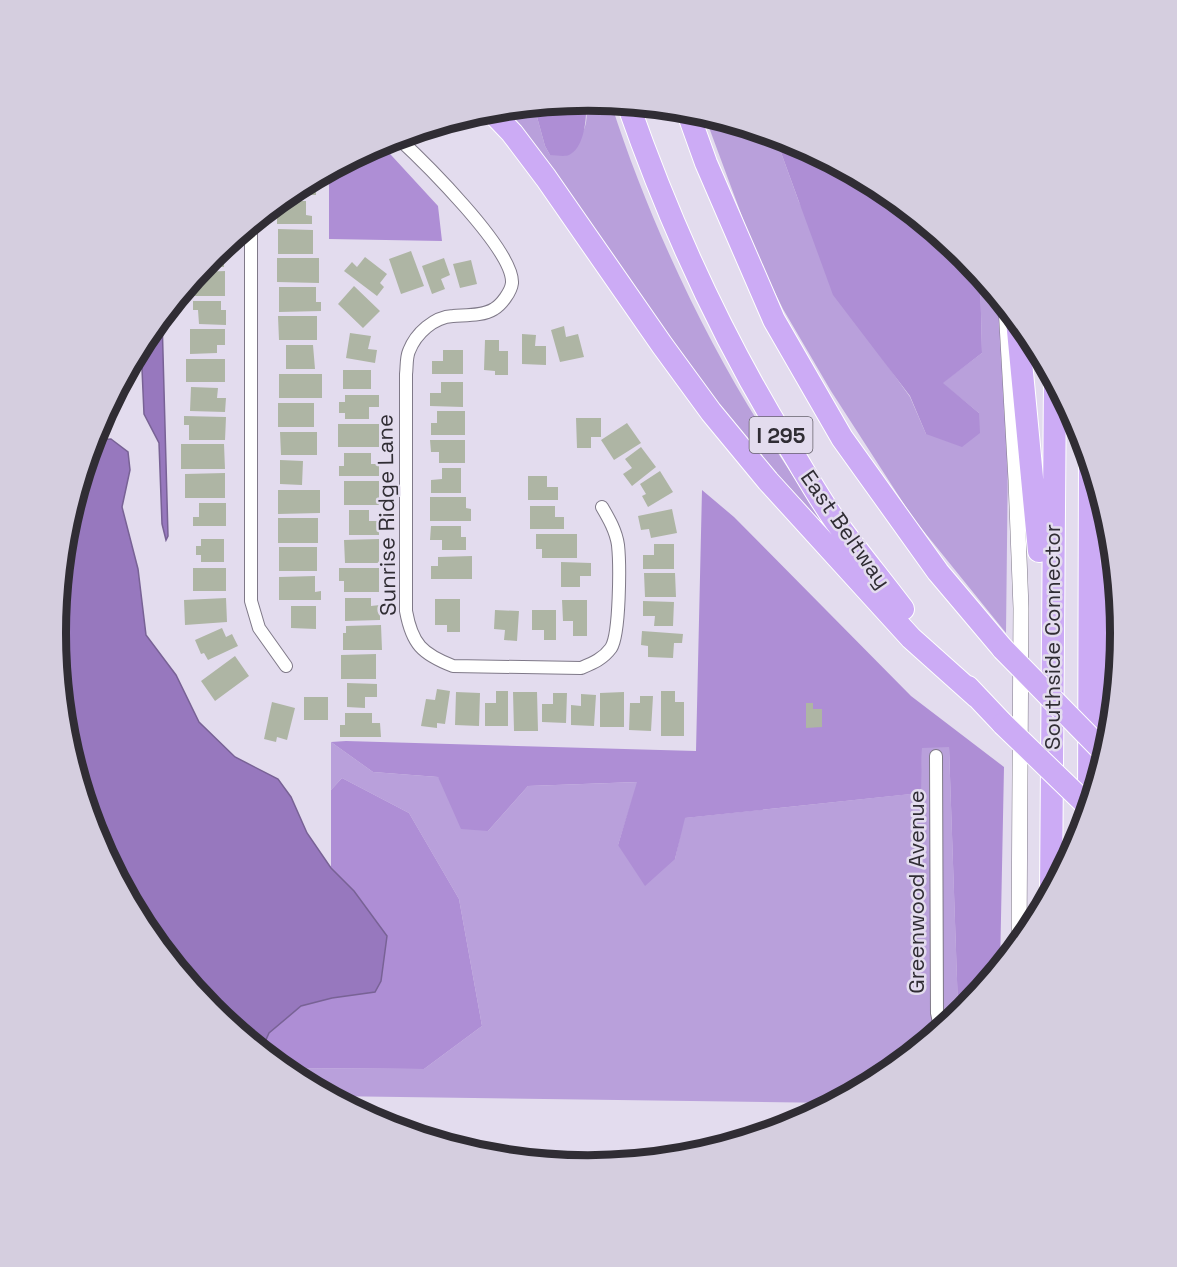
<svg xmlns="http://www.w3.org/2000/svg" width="1177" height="1267" viewBox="0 0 1177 1267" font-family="'Space Grotesk',sans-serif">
<rect width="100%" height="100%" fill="#e3dcee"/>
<!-- green -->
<path fill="#b9a0db" d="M586 101 611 103C645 210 700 330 760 425 786 466 813 506 840 547L744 444 602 251 506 109 534 106 545 146 550 155C578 138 590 138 586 101Z
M704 114 775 136 799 202 877 351 910 397 926 434 979 413 942 383 982 353 980 274 1000 299 1008 455 1006 633 913 518 831 391 783 309 756 254Z
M331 742 373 772 438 777 488 831 528 786 638 782 618 845 675 859 684 818 920 793 922 747H949L958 1008 964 1012 884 1077 835 1103 328 1096 292 1076 282 1068 424 1069 482 1026 459 899 409 813 342 778 331 790Z"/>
<!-- forest -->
<path fill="#ae8ed5" d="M586 101C587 115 585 148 569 155 564 157 556 155 550 155L545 146 534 106Z
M775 136 793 141 885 191 966 257 980 274 982 353 943 383 979 413 980 433 962 447 926 434 910 396 833 295Z
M380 143 438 206 442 241 329 239V171Z
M702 490 734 517 911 696 1004 767 1000 968 964 1012 958 1009 949 747 922 748 921 793 685 818 675 859 645 886 618 845 637 782 528 786 488 831 461 829 438 777 373 772 331 742 346 741 696 751Z
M342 778 409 813 459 899 482 1026 424 1069 282 1068 261 1051 269 1033 301 1006 332 998 375 992 381 981 387 936 354 891 331 868V790Z"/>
<!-- water -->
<path fill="#9778be" stroke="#786295" stroke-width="1.5" d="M162 317 168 536 166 540 162 524 159 443 144 414 141 346Z
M111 439 128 452 130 470 122 507 138 569 146 635 176 675 199 722 235 757 278 779 291 797 307 833 331 868 354 891 387 936 381 981 375 992 332 998 301 1006 269 1033 261 1051 211 1010 145 929 96 837 66 737 56 633 66 529 93 440Z"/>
<!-- building -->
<path fill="#aeb5a4" d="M316 178V195H287L293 190Z
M279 201H306V215L312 216V224H277V203Z
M278 229 313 230V254H278Z
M224 246V267H203L212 256Z
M411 251 424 286 401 294 389 259Z
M365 257 387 274 380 283 384 287 377 296 344 271 352 262 357 267Z
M277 258H319V283L277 282Z
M444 258 450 275 441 279 445 289 432 294 422 266Z
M471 260 477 284 460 288 453 264Z
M225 271V296H189V284L199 272Z
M354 286 380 311 363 328 338 304Z
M279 287H316V302H321V311L279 312Z
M193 301H221V310H226V325L199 324 198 310H193Z
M278 316H317V340H279Z
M564 326 566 337 578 334 584 357 560 362 551 330Z
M190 329H225V345H217V353L190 354Z
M350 333 371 336 368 349 377 350 375 363 346 358Z
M522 334 536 335 535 346H546V365L522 364Z
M485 340H499V351H508V375H495V371L484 370Z
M286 345H313L315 369H286Z
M443 350H463V374H432V361H443Z
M186 359H225V382H186Z
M343 370H371V389H343Z
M279 374H322V398H279Z
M441 382H463V407L430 406V393H441Z
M191 387 218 388 217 398H226L225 412 190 411Z
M345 395H379V407H369V419H345V413H339V402H345Z
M278 403H314V427H278Z
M437 411H465V435H431V423H437Z
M184 416 226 417 225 440H189V425H184Z
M576 418H601V437H591V448H577Z
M627 423 641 443 614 460 601 440Z
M338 424H379V447H338Z
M280 432H317V455H281Z
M430 440H465V463H439V452H431Z
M181 444H224L225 469H181Z
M641 447 656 467 632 486 623 474 632 468 625 459Z
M344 453H371V464H379V476H339V466H344Z
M280 460 303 461 302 485 280 484Z
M442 468H461V493H431V480L442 479Z
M660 471 673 492 648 507 642 496 646 494 640 484Z
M225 473V498H185V474Z
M528 476H547V487H558V500H528Z
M344 481H379V505H344Z
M278 490H320V513L278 514Z
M430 497H466V508L471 509V521H430Z
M199 503H226V526H193V517H199Z
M530 506H555V517H564V529H530Z
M672 509 677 533 651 538 649 529 641 530 638 516Z
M349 510H369V521H379V535H349Z
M278 518H318V543H278Z
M431 526H461V537H466V550H442V540H430Z
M536 534H577V558H542V549H536Z
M201 539H224V562H201V555H196V546H201Z
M379 539V563H345L344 540Z
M654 544H674V569H643V555H654Z
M279 547H317V571H279Z
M472 556V579H431V566H438V557Z
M561 562 591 563V576H580V587H561Z
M193 568H226V591H193Z
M339 568H379V592H344V581H339Z
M644 573H675L676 597H645Z
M315 576V592L321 591V600H279V577Z
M226 598 227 622 185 625 184 600Z
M345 598H371V606L380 605V620L345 621Z
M435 599H460V632H447V625H435Z
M562 600H587V636H573V621H563Z
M643 601 674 602 673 626H654L655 616H643Z
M291 606H316V629L291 628Z
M495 610 519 611 517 641 504 640 505 630 494 629Z
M532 610H556V640H544V630H532Z
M381 625 382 650H343V633H346V626Z
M222 628 226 637 232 634 238 646 208 660 204 653 201 654 195 640Z
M642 631 683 634 682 643H674L673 658 648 657V646L641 645Z
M376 654V679H341V655Z
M235 656 249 676 215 701 201 681Z
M347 683 377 684V697H365V708L347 707Z
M437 689 450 691 445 724 437 723V728L421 726 426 699 435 700Z
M496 691H508V726H485V703H496Z
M661 691H675V702H684V736H661Z
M456 692 480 693 479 726 455 725Z
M513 692H537L538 731H514Z
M624 692V727H600V693Z
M553 693H567L566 723 542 722V704H553Z
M581 694 596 695 594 726 571 725V705L581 706Z
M640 696H653L651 731 629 730 630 703H640Z
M304 697H328V720H304Z
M272 702 295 708 287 740 277 737 276 742 264 739Z
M806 703H813V709H822V727L806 728Z
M345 713H372V723H380L381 737H340V725H345Z"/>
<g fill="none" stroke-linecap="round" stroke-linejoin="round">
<!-- minor casing -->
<g stroke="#7f7988" stroke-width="14">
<path id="minor" d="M397 137C422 160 514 250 512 283 511 292 501 305 494 309 483 316 466 315 453 316 434 317 416 333 409 351 406 358 407 367 406 374V611C412 644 422 654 453 666L581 668C593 663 603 659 611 648 620 634 620 564 618 545 616 531 609 519 602 507
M251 224V601L259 628 286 666
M936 756 937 1013 939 1022 946 1027"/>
</g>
<!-- tertiary casing -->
<g stroke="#7f7988" stroke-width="16">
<path id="tertiary" d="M1006 306 1016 480 1021 608 1019 945"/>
</g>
<!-- motorway casing -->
<g stroke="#fff" stroke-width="24">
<path id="motorway" d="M628 104C670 224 722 338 788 445 804 471 819 498 836 522 858 552 881 580 903 609
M490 110 512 133 546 178 662 345 711 412 768 481 911 638 977 697
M687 110 706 163 774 320 842 438 938 572 1003 649
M1017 320 1039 551
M968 687 1003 724
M1102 703 1113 549
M1089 809 1090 459
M1051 893 1055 380"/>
</g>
<!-- minor -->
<use href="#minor" stroke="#fff" stroke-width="12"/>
<!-- tertiary -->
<use href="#tertiary" stroke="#fff" stroke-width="15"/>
<!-- motorway -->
<use href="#motorway" stroke="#ccabf5" stroke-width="22"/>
<!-- motorway-bridge casing -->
<g stroke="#fff" stroke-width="24" stroke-linecap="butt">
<path id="motorway-bridge" d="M1003 649 1106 754
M1003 724 1090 808"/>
</g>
<!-- motorway-bridge -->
<use href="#motorway-bridge" stroke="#ccabf5" stroke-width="22"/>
</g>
<g text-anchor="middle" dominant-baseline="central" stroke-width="5" stroke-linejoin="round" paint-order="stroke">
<!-- shield labels -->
<rect fill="#e3dcee" stroke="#66626c" stroke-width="1.5" x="749.5" y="417" width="63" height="36" rx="4.5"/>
<g font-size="21" font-weight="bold" fill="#302d34">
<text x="781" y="435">I 295</text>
</g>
<!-- street labels -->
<g font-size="22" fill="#302d34" stroke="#e3dcee">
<text transform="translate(386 515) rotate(-91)">Sunrise Ridge Lane</text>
<text transform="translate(846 529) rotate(55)">East Beltway</text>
<text transform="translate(1052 637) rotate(-90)">Southside Connector</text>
<text transform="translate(916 892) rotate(-90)">Greenwood Avenue</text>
</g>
</g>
<!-- crop -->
<path d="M0 0H1177V1267H0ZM66 633a522 522 0 1 1 1044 0a522 522 0 1 1-1044 0Z" fill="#d5cedf" fill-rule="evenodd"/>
<path fill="none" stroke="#302d34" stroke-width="8" d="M66 633a522 522 0 1 1 1044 0a522 522 0 1 1-1044 0Z"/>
</svg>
